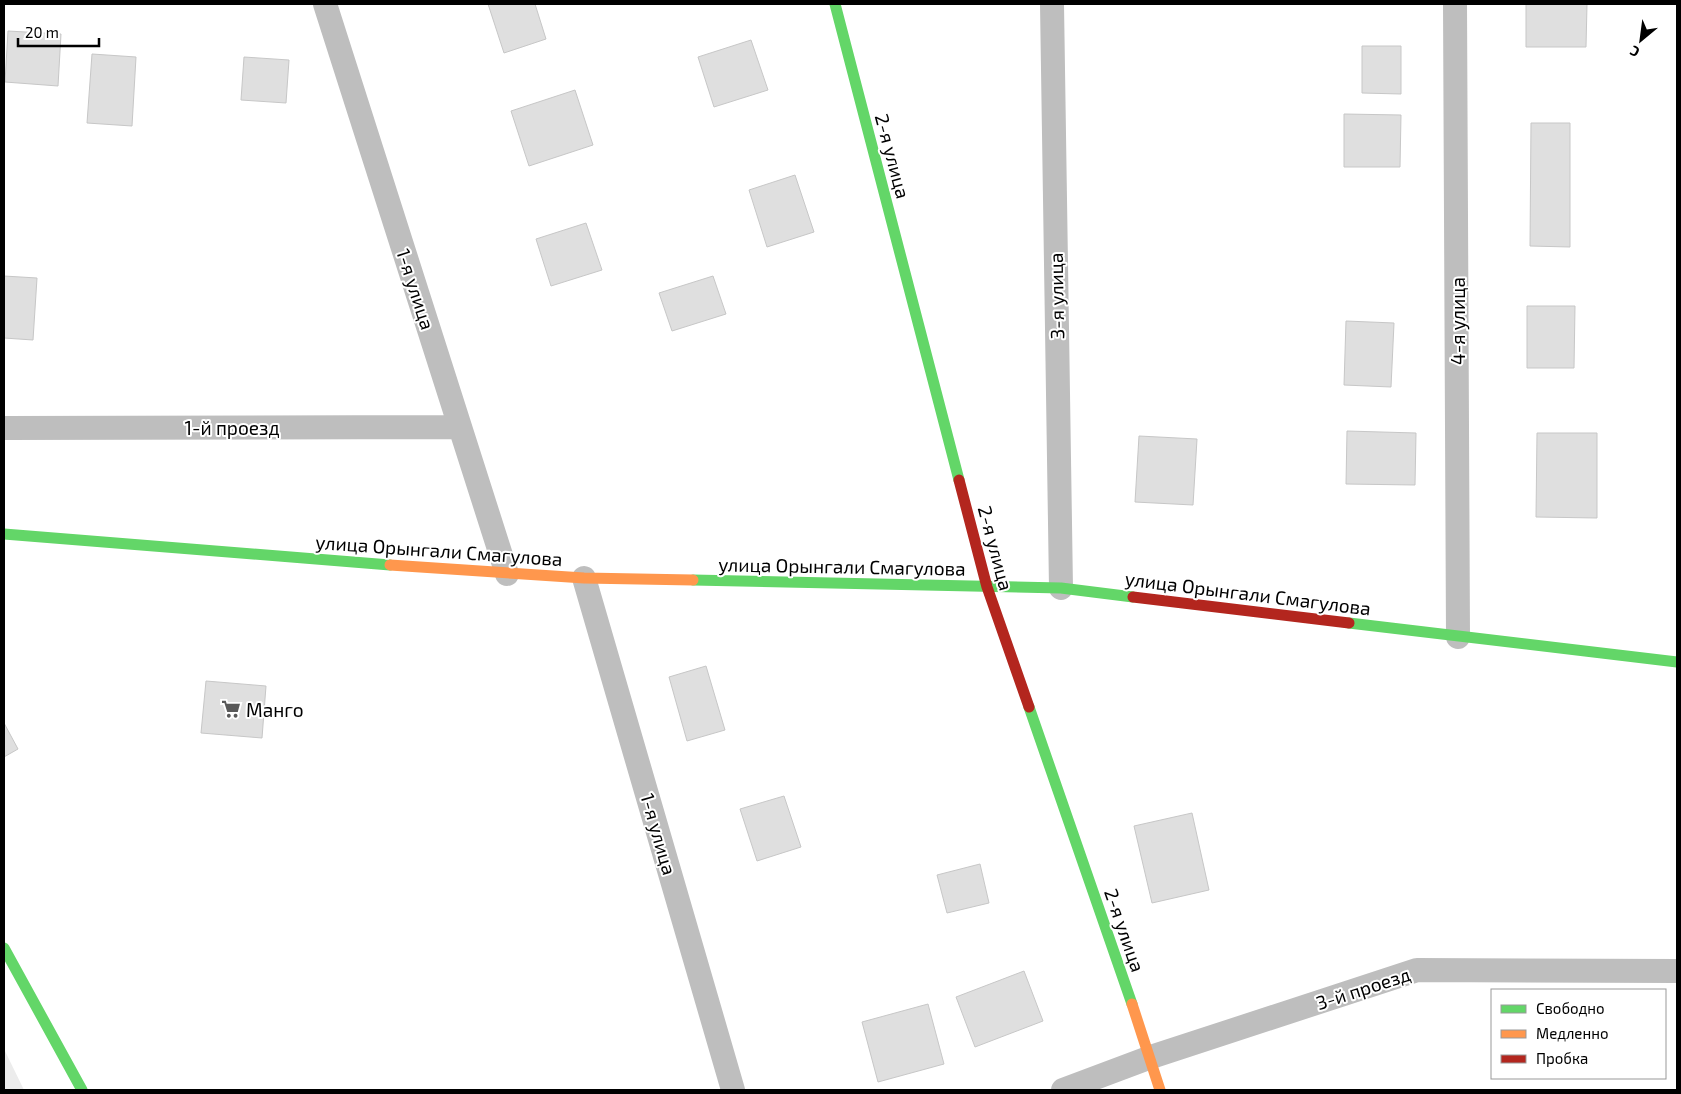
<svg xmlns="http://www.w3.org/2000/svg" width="1681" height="1094" viewBox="0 0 1681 1094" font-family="'Exo 2',sans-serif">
<rect width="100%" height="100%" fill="#fff"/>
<!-- garden -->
<path fill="#ececec" d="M4 1049 24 1090H4Z"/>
<!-- building -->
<path fill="#dfdfdf" stroke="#c7c7c7" d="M488 4H535L546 39 504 53Z
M1526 4H1587L1586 47H1526Z
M8 31 61 34 58 86 5 82Z
M751 40 768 90 714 107 698 57Z
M1362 46H1401V94L1362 93Z
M92 54 136 57 132 126 87 123Z
M244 57 289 60 286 103 241 100Z
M575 90 593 145 529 166 511 111Z
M1344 114 1401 115 1400 167H1344Z
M1531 123H1570V247L1530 246Z
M795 175 814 232 767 247 749 190Z
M586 223 602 270 551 286 536 239Z
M4 276 37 278 33 340 4 338Z
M713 276 726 314 672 331 659 293Z
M1527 306H1575L1574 368H1527Z
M1346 321 1394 323 1391 387 1344 385Z
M1347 431 1416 433 1415 485 1346 484Z
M1537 433H1597V518L1536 517Z
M1139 436 1197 439 1193 505 1135 502Z
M706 666 725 730 687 741 669 677Z
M206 681 266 686 262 738 201 733Z
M4 723 18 749 4 757Z
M784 796 801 847 757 861 740 809Z
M1192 813 1209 890 1152 903 1134 826Z
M980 864 989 903 947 913 937 875Z
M1024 971 1043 1021 975 1047 956 997Z
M928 1004 944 1064 878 1082 862 1022Z"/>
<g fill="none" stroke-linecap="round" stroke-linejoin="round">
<!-- street -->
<path stroke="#bebebe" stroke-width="24" d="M325 4 507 574
M1052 4 1061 588
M1455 4 1458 637
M4 428 460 427
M584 578 733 1090
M1063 1090 1151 1057 1417 970 1677 971"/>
<!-- fast -->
<path stroke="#63d668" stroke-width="11" d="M835 4 959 480
M4 534 390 565
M693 580 1061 588 1133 597
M1349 623 1677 662
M1029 707 1132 1004
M4 948 82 1090"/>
<!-- slow -->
<path stroke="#ff974d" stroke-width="11" d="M390 565 584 578 693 580
M1132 1004 1160 1090"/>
<!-- jam -->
<path stroke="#b3261e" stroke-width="11" d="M959 480 987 587 1029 707
M1133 597 1349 623"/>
</g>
<!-- icons -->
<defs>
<g id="supermarket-bare" transform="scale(1.5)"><path d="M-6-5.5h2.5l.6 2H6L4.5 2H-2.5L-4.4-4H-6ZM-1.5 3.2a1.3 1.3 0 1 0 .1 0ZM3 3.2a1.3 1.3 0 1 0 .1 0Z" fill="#595959" stroke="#fff" stroke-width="2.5" paint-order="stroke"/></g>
</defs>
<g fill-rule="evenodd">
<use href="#supermarket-bare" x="231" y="709"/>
</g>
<g text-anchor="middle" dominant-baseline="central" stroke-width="4" stroke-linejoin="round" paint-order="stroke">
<!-- street labels -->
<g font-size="19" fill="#000" stroke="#fff">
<text transform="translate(893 156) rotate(75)">2-я улица</text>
<text transform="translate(416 289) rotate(72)">1-я улица</text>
<text transform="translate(1056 296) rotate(-91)">3-я улица</text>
<text transform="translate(1457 321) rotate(-90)">4-я улица</text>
<text x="232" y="427">1-й проезд</text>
<text transform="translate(996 548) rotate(75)">2-я улица</text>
<text transform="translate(439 550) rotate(4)">улица Орынгали Смагулова</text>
<text transform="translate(842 566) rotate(1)">улица Орынгали Смагулова</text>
<text transform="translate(1248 593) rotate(7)">улица Орынгали Смагулова</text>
<text transform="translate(659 834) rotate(74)">1-я улица</text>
<text transform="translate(1125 930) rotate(71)">2-я улица</text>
<text transform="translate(1363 988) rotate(-18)">3-й проезд</text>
</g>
<!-- poi labels -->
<g font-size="19" fill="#000" stroke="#fff" text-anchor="start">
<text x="246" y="709">Манго</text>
</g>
</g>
<!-- border -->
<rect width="1681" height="1094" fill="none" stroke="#000000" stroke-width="10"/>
<!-- legend -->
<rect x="1491" y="989" width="175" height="90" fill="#ffffff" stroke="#999999"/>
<rect x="1501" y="1005" width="25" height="8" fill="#63d668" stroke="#999999"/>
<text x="1536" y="1014" font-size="15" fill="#000000">Свободно</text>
<rect x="1501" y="1030" width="25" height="8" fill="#ff974d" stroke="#999999"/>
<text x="1536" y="1039" font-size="15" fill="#000000">Медленно</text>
<rect x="1501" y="1055" width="25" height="8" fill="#b3261e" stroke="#999999"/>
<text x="1536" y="1064" font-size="15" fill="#000000">Пробка</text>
<!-- north arrow -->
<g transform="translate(1641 40) rotate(209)" stroke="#ffffff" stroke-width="4" paint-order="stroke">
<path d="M0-4L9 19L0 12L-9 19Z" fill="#000000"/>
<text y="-8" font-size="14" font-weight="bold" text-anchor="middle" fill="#000000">С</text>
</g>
<!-- scale -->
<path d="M18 38v8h81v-8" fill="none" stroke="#000000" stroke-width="2.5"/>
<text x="25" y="38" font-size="15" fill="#000000" stroke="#ffffff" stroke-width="4" paint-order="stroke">20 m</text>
</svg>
